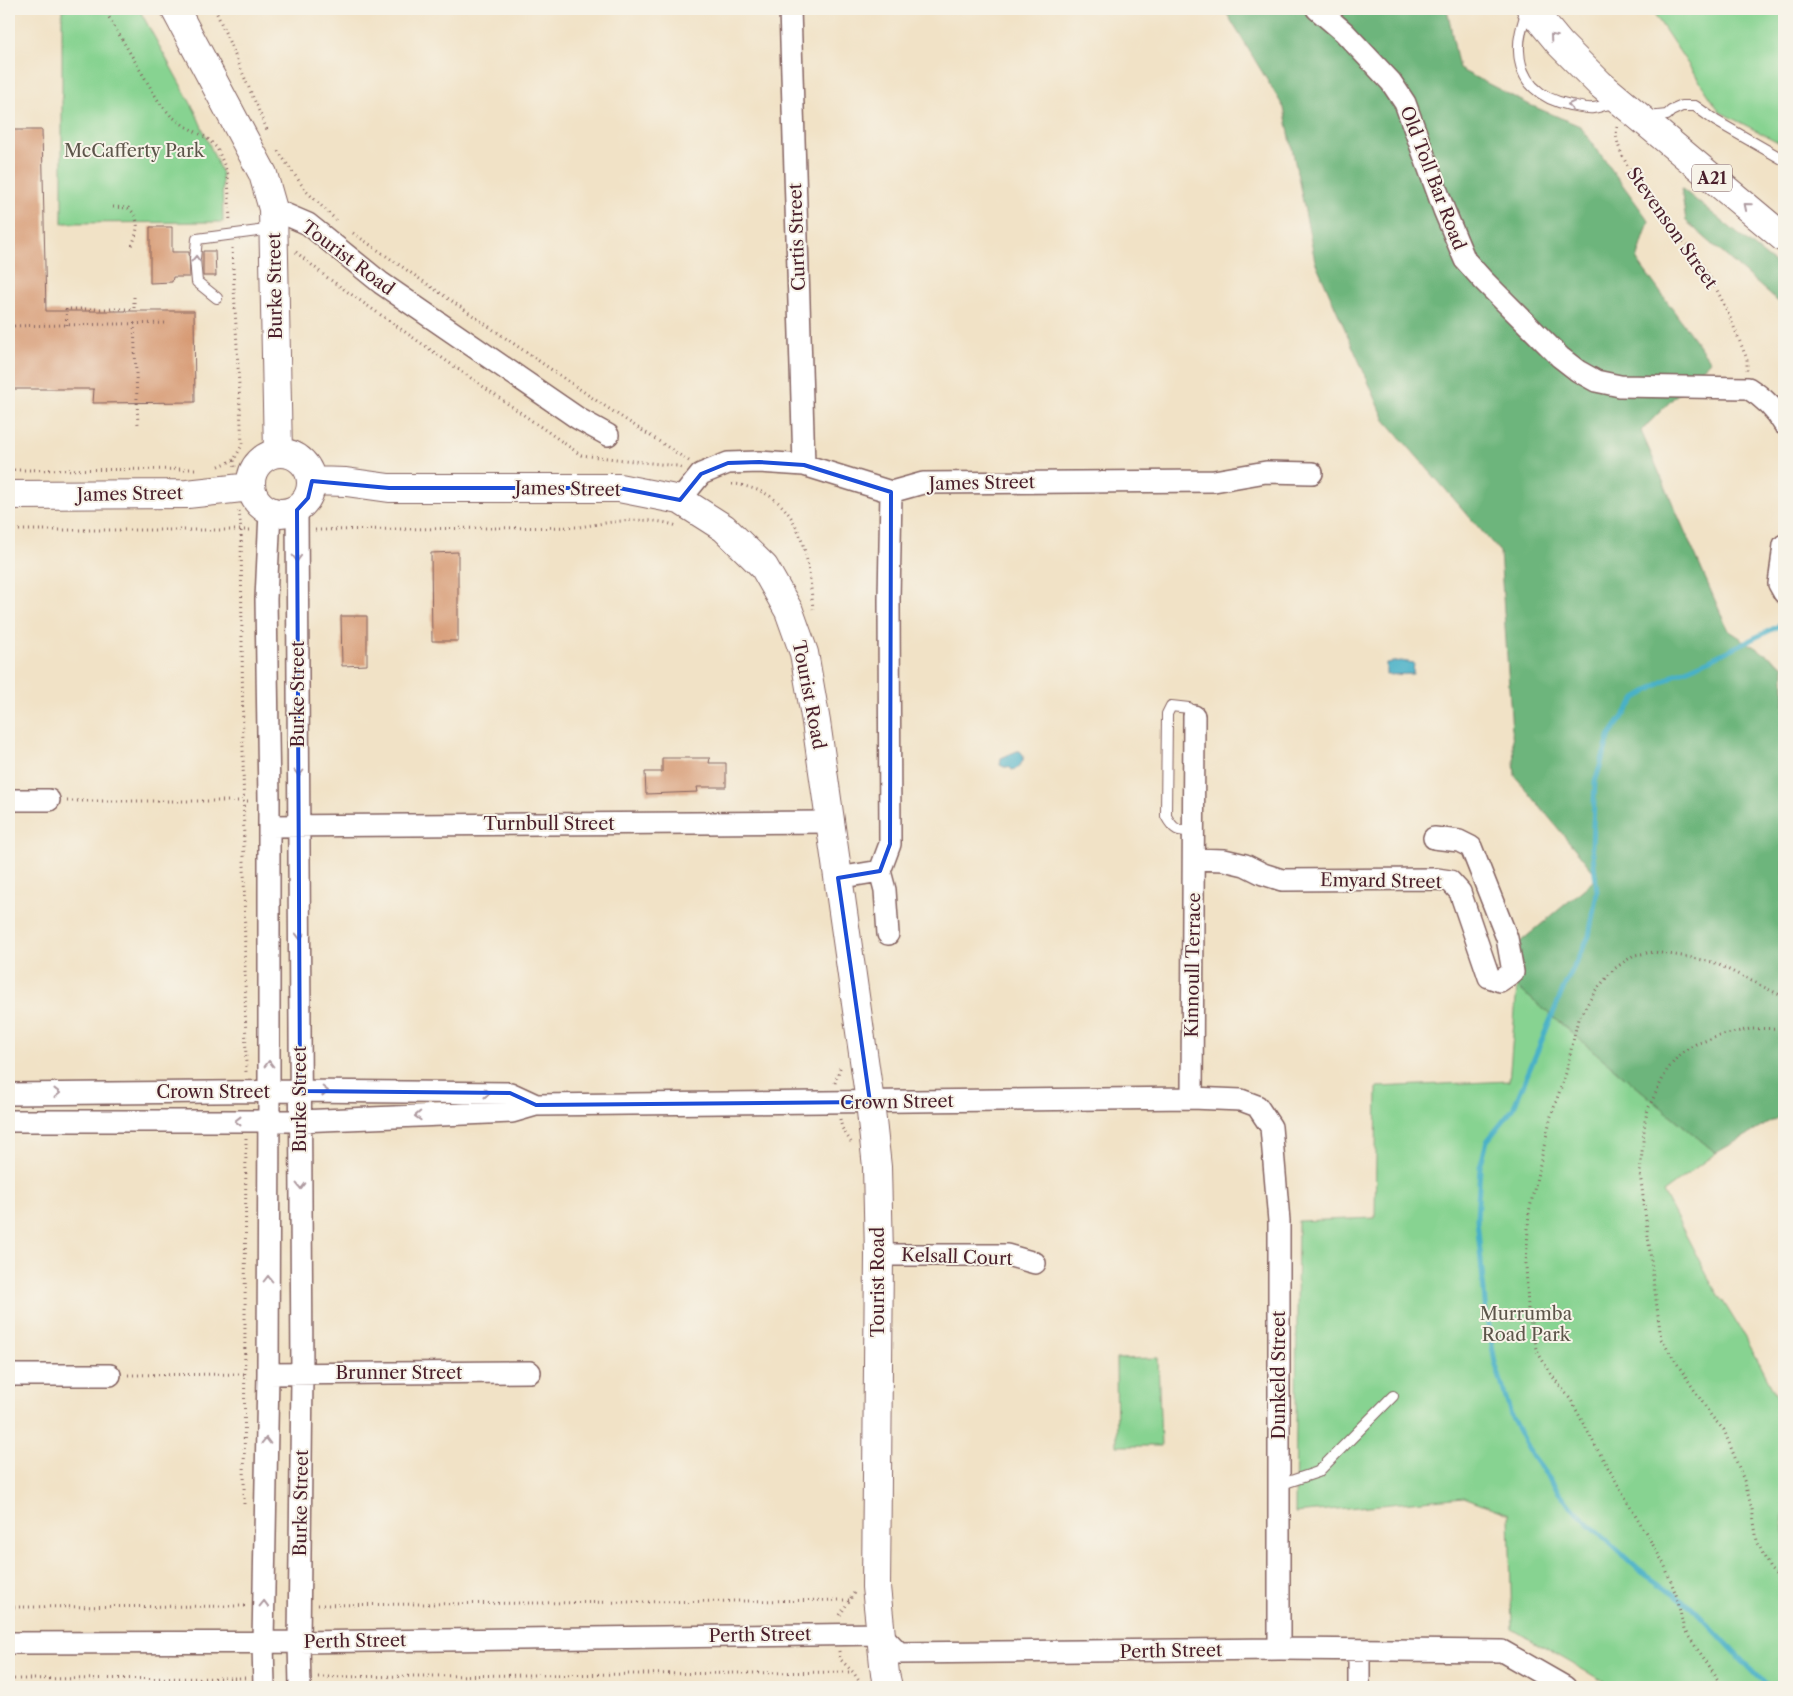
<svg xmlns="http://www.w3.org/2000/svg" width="1793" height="1696" viewBox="0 0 1793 1696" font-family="'Libre Caslon Text',serif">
<rect width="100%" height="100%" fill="#f7f3e8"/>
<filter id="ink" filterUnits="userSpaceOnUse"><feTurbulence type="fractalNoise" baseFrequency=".02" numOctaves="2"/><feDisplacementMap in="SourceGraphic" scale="10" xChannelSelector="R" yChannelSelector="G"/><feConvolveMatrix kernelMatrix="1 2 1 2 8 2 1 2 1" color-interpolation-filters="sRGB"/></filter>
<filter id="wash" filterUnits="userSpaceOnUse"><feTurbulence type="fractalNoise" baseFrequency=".0096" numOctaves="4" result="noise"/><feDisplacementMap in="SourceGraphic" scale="20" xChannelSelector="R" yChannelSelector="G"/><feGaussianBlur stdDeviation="1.12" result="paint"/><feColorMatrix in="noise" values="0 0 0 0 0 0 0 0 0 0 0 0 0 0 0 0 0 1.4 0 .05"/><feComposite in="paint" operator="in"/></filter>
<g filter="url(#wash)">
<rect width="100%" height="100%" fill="#f1e2c6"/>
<!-- green -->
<path fill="#87d391" stroke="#68795e" d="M62 9H139L195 111 222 174 223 222 62 223Z
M1651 9H1784V145L1720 112Z
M1517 987 1716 1153 1663 1192 1708 1277 1750 1345 1784 1410V1687H1613L1512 1629 1509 1514 1464 1497 1295 1513 1298 1221 1375 1218 1377 1087 1509 1081Z
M1158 1358 1161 1446H1117L1116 1359Z"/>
<!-- forest -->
<path fill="#6db57b" stroke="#5c6a53" d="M1224 9H1447L1459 69 1530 105 1580 126 1649 221 1637 260 1710 361 1641 431 1728 630 1784 666V1114L1716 1153 1517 987 1520 942 1598 877 1515 776 1500 552 1385 420 1315 261 1284 108Z
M1681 188 1784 271V307L1686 221Z"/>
<!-- water -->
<path fill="#48b1c7" stroke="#496879" d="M1401 661 1414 663 1413 674 1386 675V663Z
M1017 751H1020L1024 756C1023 762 1019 769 1012 770L1009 767H1004L1000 765 1001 758Z"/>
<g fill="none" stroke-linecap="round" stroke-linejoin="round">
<!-- stream -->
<path stroke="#48b1c7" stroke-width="5" d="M1768 1687 1693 1608 1639 1570 1570 1506 1532 1456 1512 1418 1495 1362 1486 1313 1477 1219 1480 1167 1487 1141 1513 1109 1565 985 1589 936 1597 892 1592 845 1595 782 1610 735 1636 698 1676 674 1709 660 1777 627 1784 620"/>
</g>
<g id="blocks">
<!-- building -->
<path fill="#d79a73" d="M9 130H42L46 311H194L195 402 93 403 94 389H9Z
M150 227H172V252H189L190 277H173L172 282 150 283Z
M203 251H215L216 276H203Z
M458 552V641H432L431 553Z
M341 616H367V665L342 666Z
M662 758H710L709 763H726V787H697L698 792 646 794 645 772H662Z"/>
</g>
</g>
<g filter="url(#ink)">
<use href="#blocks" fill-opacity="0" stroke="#846361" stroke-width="1"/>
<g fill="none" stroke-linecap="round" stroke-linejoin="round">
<!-- lane casing -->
<g stroke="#846361" stroke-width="12">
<path id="lane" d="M1527 10C1523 23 1518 37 1519 51 1520 83 1541 99 1570 105 1578 106 1585 109 1593 108 1600 107 1608 104 1616 102
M1648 117 1667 115 1671 111 1682 106H1695L1716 121 1784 160
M217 298 197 282 195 259 197 239 273 229
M1194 832C1178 831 1174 831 1166 816L1167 714 1171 706 1189 708 1194 716
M1279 1485 1318 1472 1393 1396"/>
</g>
<!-- street casing -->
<g stroke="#846361" stroke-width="24">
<path id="street" d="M790 9 804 465
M1317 9 1344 32 1391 82 1405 103 1444 210 1465 260 1483 280 1560 357 1578 371 1596 381 1620 386 1748 388C1764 398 1775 408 1784 424
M273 209 308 224 381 283 579 419 608 435
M680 500 701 474 728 463 759 462 804 465 891 492 923 483 1214 481 1266 472 1312 473
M297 510 302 1374 299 1642 300 1687
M1784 545 1779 584 1784 593
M9 800H49
M269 826 830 822
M1194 859 1224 860 1245 865 1263 874 1282 880 1437 879 1450 881 1460 892 1489 977 1500 981 1513 972 1507 938 1471 847 1459 841 1434 838
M880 871 885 890 888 934
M838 878 880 871 890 844 889 599 891 492
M9 1094 300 1091 510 1093 536 1105
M1192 1098 1194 716
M9 1121H300L512 1112 536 1105 1192 1098 1241 1100 1257 1106 1271 1127 1279 1221V1649
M879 1255H1007L1035 1263
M268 1374 530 1372
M9 1375H110
M9 1643 299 1642 881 1634 899 1653 1279 1649 1502 1651 1565 1687
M1359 1651V1687
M264 1687 263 1642 268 1374 269 1091V801L266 599 270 512"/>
</g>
<!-- secondary casing -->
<g stroke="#846361" stroke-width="30">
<path id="secondary" d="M175 9 263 174 273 209 278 453
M251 483a30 30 0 1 1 60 0a30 30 0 1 1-60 0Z
M312 481 346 482 389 488H619L680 500 724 528 764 567 789 611 804 653 816 722 870 1102 877 1167 879 1255 876 1587 885 1674 888 1687
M9 495 187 494 251 487"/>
</g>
<!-- highway casing -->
<g stroke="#846361" stroke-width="30">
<path id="highway" d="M1531 9 1560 44 1600 84 1784 238"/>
</g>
<!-- path -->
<path stroke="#846361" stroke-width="3" stroke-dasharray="1 4" stroke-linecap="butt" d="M104 9 159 102 171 116 185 126 207 138 217 148 228 174 230 222
M215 9 268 132
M1617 127C1608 162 1688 240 1707 273 1724 300 1735 330 1747 359V370
M278 151 306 191 336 220
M113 207 128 208C142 218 137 232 132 246
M353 233 597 401 689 461
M232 248 242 445 234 460 235 467
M296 252 325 276 581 455 677 466 683 469
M134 323 138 425
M67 325 66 309H134V295
M9 326 168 323
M219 466 234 460
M9 470 198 469
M732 484C739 484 745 486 751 488 804 502 809 564 813 609
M239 511 241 530 246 1074
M9 530H251
M315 530 579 527C612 522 645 515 677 526
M67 801H251
M1784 1028 1750 1029 1722 1035 1696 1044 1681 1053 1667 1070 1648 1109 1645 1121 1640 1173 1661 1339 1712 1417 1724 1430 1745 1483 1752 1509 1757 1541 1770 1569 1784 1582
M835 1083 841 1065
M840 1119 842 1128 851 1142
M128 1375 247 1374
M244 1504 246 1138
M318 1605 849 1600
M9 1607 246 1606
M840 1615 854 1593
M839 1651 840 1659 853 1672 863 1687
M318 1677 852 1672
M9 1679 245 1678
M1724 1687 1684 1630 1677 1597 1664 1564 1596 1447 1571 1400 1553 1377 1538 1353 1528 1310 1526 1264 1529 1212 1551 1116 1566 1073 1578 1019 1596 990 1614 969 1634 955 1654 952 1682 956 1713 962 1784 997"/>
<!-- lane -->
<use href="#lane" stroke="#fff" stroke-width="10"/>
<!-- street -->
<use href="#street" stroke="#fff" stroke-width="21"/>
<!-- secondary -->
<use href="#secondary" stroke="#fff" stroke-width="28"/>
<!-- highway -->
<use href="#highway" stroke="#fff" stroke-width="28"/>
</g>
<!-- one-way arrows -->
<defs><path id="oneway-chevron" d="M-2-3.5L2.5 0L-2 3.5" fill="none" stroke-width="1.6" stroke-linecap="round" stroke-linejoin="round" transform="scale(1.25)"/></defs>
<g stroke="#ae9aa0">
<use href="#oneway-chevron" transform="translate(1553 37) rotate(-130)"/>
<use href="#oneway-chevron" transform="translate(1571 105) rotate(-167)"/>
<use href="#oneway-chevron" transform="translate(1747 206) rotate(-140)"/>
<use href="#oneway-chevron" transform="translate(196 259) rotate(-89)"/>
<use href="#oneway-chevron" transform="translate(297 558) rotate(90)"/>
<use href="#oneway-chevron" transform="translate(299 773) rotate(90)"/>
<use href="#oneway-chevron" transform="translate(300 936) rotate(90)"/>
<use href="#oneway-chevron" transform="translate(269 1064) rotate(-90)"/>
<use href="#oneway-chevron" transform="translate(325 1091) rotate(1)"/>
<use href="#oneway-chevron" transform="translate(57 1093) rotate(-1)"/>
<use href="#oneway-chevron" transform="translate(487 1093) rotate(1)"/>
<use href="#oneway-chevron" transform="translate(418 1116) rotate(178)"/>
<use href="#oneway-chevron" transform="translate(238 1121) rotate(180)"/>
<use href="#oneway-chevron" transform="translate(301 1186) rotate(89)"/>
<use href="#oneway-chevron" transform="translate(268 1279) rotate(-90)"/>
<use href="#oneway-chevron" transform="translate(266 1441) rotate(-89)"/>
<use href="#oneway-chevron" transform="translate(264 1604) rotate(-89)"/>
</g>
</g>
<!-- marked area -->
<path fill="none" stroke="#1d4ed8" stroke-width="4" stroke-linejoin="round" d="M759 462 804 465 891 492 890 844 880 871 838 878 870 1102 536 1105 510 1093 300 1091 297 510 308 498 312 481 389 488H619L680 500 701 474 728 463Z"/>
<g text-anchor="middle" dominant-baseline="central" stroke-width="4" stroke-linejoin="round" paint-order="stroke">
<!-- shield labels -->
<rect fill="#f7f3e8" stroke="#7e5f64" stroke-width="1" x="1692" y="164.5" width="40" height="27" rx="4"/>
<g font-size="16" font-weight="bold" fill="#4a1f2b">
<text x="1712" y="178">A21</text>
</g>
<!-- park labels -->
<g font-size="18" fill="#5c554a" stroke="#f7f3e8">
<text x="134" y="151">McCafferty Park</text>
<text x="1526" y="1314">Murrumba<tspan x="1526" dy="21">Road Park</tspan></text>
</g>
<!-- street labels -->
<g font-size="18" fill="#4a1f2b" stroke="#f7f3e8">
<text transform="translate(1433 178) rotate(69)">Old Toll Bar Road</text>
<text transform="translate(1672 228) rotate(55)">Stevenson Street</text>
<text transform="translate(797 237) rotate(-92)">Curtis Street</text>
<text transform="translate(348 258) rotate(37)">Tourist Road</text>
<text transform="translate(275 286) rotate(-91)">Burke Street</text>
<text transform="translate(982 483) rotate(-1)">James Street</text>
<text transform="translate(568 489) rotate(1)">James Street</text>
<text transform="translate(130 494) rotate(-1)">James Street</text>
<text transform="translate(298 694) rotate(-90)">Burke Street</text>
<text transform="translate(809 695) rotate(79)">Tourist Road</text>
<text x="549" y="824">Turnbull Street</text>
<text transform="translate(1381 881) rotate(1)">Emyard Street</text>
<text transform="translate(1193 965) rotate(-89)">Kinnoull Terrace</text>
<text x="213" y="1092">Crown Street</text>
<text transform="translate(300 1099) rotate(-90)">Burke Street</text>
<text transform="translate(897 1102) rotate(-1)">Crown Street</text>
<text transform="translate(957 1257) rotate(2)">Kelsall Court</text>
<text transform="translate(878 1282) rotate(-90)">Tourist Road</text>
<text x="399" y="1373">Brunner Street</text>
<text transform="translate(1279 1375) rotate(-90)">Dunkeld Street</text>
<text transform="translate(301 1503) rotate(-89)">Burke Street</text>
<text transform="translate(760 1635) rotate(-1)">Perth Street</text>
<text transform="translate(355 1641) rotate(-1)">Perth Street</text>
<text transform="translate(1171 1651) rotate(-1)">Perth Street</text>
</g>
</g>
<!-- margin -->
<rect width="1793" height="1696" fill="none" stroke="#f7f3e8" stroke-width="30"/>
</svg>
